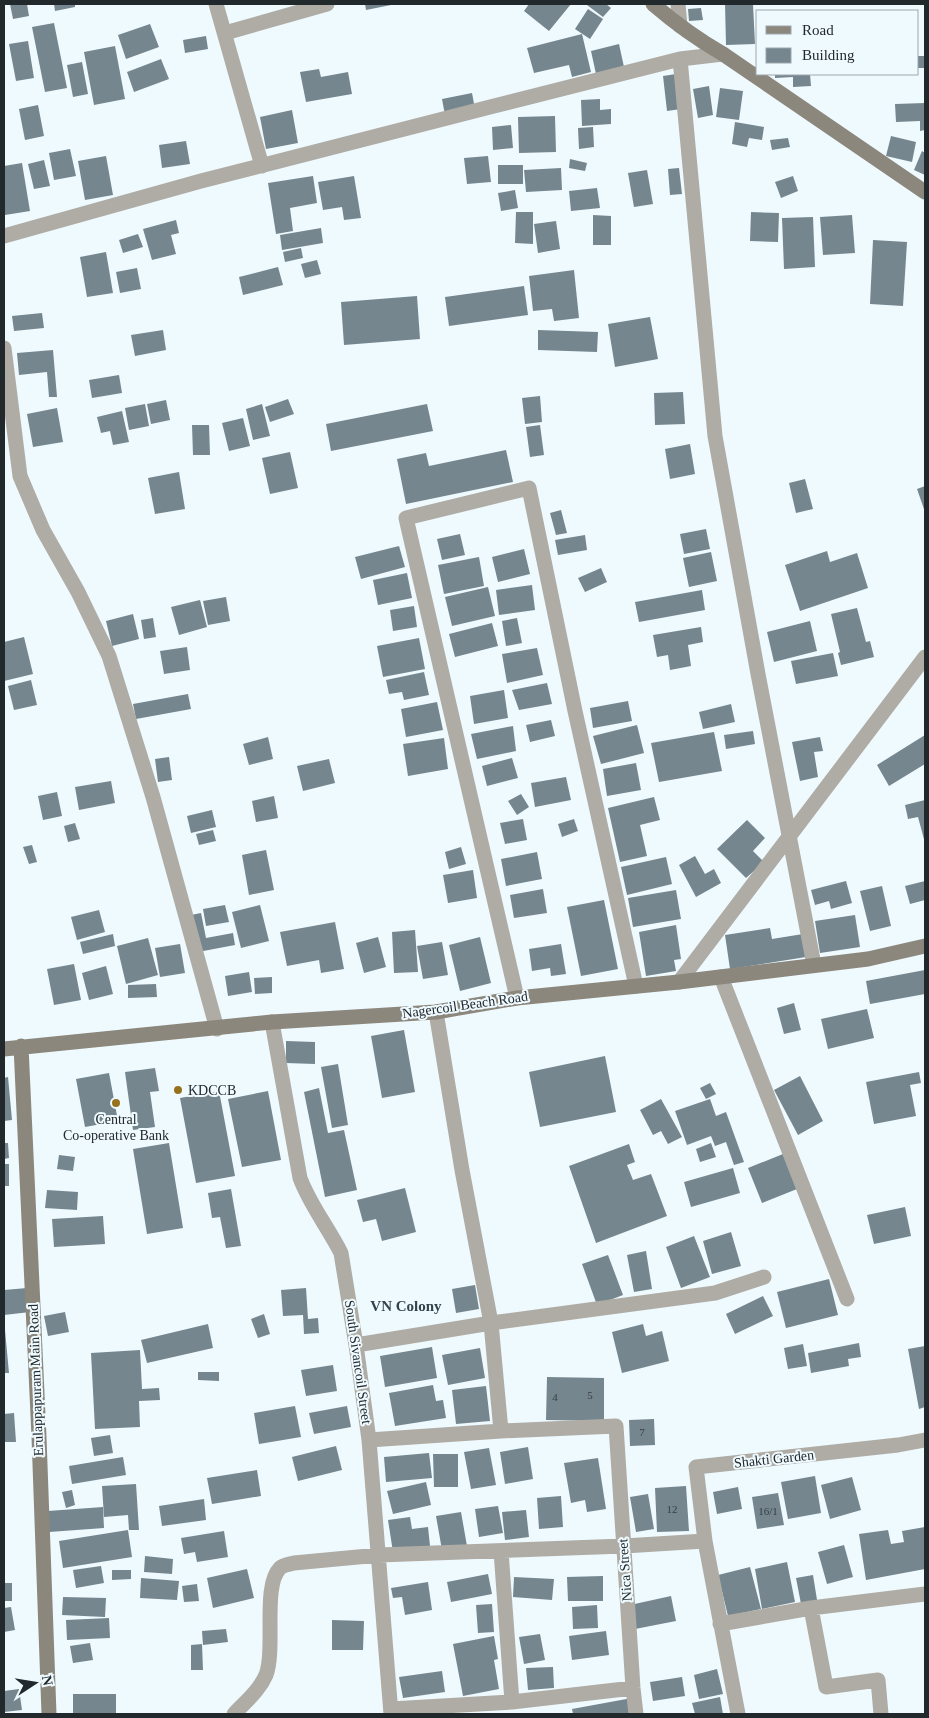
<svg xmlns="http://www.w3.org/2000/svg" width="929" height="1718" viewBox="0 0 929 1718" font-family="'Times New Roman',serif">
<rect width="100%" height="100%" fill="#effaff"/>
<!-- building -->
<path fill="#75868e" d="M10 4H27L29 16 13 19Z
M54 4H75V7L55 11Z
M365 4H391V5L366 10Z
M529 4H571L549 31 524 11Z
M588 4H606L611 8 603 17 587 5Z
M725 4H753L755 44 726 45Z
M701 8 703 20 689 21 688 9Z
M588 9 603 19 590 39 575 29Z
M54 23 67 88 45 92 32 27Z
M150 24 159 47 126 59 118 35Z
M582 34 591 72 572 77 569 65 534 73 527 48Z
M206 36 208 49 185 53 183 40Z
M28 41 34 78 16 81 9 44Z
M619 44 624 67 596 74 591 51Z
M115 46 125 99 94 105 84 52Z
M918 56H925V68H918Z
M161 59 169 79 134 92 127 72Z
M82 62 88 94 73 97 67 65Z
M319 69 321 77 348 72 352 94 306 102 300 72Z
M676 74 681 109 667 111 663 76Z
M775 74H810L811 86 793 87V77L775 78Z
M709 86 713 115 698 118 693 89Z
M720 88 743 91 739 120 716 117Z
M472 93 475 109 445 115 442 99Z
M600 99V110L611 109V124L582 126 581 100Z
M925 103V130L920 131V121L896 122 895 104Z
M38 105 44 136 25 140 19 109Z
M292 110 298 143 266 149 260 117Z
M555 116 556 152 519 153 518 117Z
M735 122 764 127 762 140 749 138 747 147 732 144Z
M511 125 513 148 493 150 492 127Z
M593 127 594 147 579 149 578 128Z
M891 136 916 142 912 162 886 156Z
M788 138 790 147 772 150 770 140Z
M186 141 190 164 162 168 159 145Z
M70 149 76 176 54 180 49 153Z
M922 151 925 153V175L914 170Z
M106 156 113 195 85 200 78 161Z
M488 156 491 182 467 184 464 158Z
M570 159 587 163 585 171 569 168Z
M44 160 50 186 34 189 28 164Z
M22 163 30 211 5 215 4 205V166Z
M498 165H523V184H498Z
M561 168 562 190 526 192 524 170Z
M679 168 682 194 670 195 668 169Z
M647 170 653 204 634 207 628 173Z
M313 176 317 203 290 208 293 231 276 234 268 183Z
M354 176 361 218 344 220 342 207 323 210 318 182Z
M793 176 798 191 781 198 775 182Z
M597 188 600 208 571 211 569 191Z
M515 190 518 208 501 211 498 193Z
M516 212H533V244L515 243Z
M751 212 779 213 778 242 750 241Z
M593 215 611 216V245H593Z
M852 215 855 253 823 255 820 217Z
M813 217 815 267 784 269 782 218Z
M176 220 179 233 171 235 176 254 152 260 143 229Z
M556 221 560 249 538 253 534 224Z
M321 228 323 243 282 250 280 235Z
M138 234 143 247 123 253 119 240Z
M873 240 907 242 903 306 870 304Z
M301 248 303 258 285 262 283 252Z
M106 252 113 293 87 297 80 257Z
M317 260 321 274 305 278 301 264Z
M278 267 283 285 243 295 239 277Z
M137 268 141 289 120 293 116 272Z
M574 270 579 318 554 321 552 309 533 311 529 276Z
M524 286 528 315 449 326 445 297Z
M417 296 420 339 344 345 341 302Z
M42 313 44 328 14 331 12 316Z
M650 317 658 359 615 367 608 324Z
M163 330 166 350 135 356 131 335Z
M538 330 598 332 597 352 538 350Z
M53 350 57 397H49L47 372 19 375 17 353Z
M119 375 122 393 92 398 89 380Z
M683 392 685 424 655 425 654 393Z
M540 396 542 422 525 424 522 398Z
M288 399 294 414 270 422 265 407Z
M166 400 170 420 151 424 147 404Z
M145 404 149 426 129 430 125 408Z
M262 404 270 436 253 440 246 409Z
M427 404 433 431 331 451 326 424Z
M57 408 63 442 33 447 27 414Z
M122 411 129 442 113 445 110 431 101 433 97 417Z
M243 418 250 446 229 451 222 423Z
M192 425H209L210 455H193Z
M540 425 544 455 530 457 526 427Z
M690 444 695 474 670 479 665 449Z
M506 450 513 482 406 504 397 459 426 453 429 466Z
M290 452 298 488 270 494 262 458Z
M179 472 185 509 155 514 148 478Z
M805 479 813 509 796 513 789 483Z
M925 486V512L917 489Z
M561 510 567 533 556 535 550 513Z
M706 529 710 549 684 554 680 534Z
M460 534 465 555 442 560 437 539Z
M585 535 587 550 558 555 555 540Z
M399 546 405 567 361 579 355 557Z
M524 549 530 574 498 582 492 557Z
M827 551 830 562 857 553 868 588 800 611 785 565Z
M711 552 717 581 689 587 683 558Z
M479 557 484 586 444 594 438 565Z
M601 568 607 582 585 592 578 578Z
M407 573 412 598 378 605 373 580Z
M532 585 535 610 499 615 496 590Z
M488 587 495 616 452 626 445 597Z
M702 590 705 610 639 622 635 602Z
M226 597 230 621 208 625 203 601Z
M200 600 207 627 179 635 171 607Z
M414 606 417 627 393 631 390 610Z
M857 608 866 642 870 641 874 657 841 665 838 653 840 652 831 614Z
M133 614 139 639 112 646 106 621Z
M153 618 156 637 144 639 141 620Z
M517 618 522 643 506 646 502 621Z
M810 621 817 651 774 662 767 632Z
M492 623 498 646 455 657 449 634Z
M701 627 703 642 688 645 691 666 670 670 668 655 657 657 653 635Z
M24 637 33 674 4 681V642Z
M419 638 425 669 383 677 377 646Z
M187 647 190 670 164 674 160 651Z
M537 648 543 675 507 683 502 654Z
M833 653 838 676 796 684 791 661Z
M424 672 429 695 404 700 402 692 389 694 386 680Z
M31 680 37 705 14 710 8 686Z
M547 683 552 704 519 710 512 690Z
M504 690 508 718 474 724 470 696Z
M188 694 191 709 136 719 133 704Z
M628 701 632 721 593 728 590 708Z
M437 702 443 730 406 737 401 709Z
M731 704 735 722 703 729 699 712Z
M551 720 555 736 530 742 526 725Z
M637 725 644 753 601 764 593 736Z
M513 726 516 751 477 759 471 734Z
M753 731 755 744 726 749 724 735Z
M714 732 722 771 659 782 651 743Z
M925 735V764L889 786 877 765Z
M268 737 273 759 249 765 243 744Z
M820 737 823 751 814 752 818 777 800 781 792 742Z
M444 738 448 769 408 776 403 744Z
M169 757 172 780 158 782 155 759Z
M512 758 518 778 487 786 482 766Z
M329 759 335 783 303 791 297 766Z
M636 763 641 790 607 796 603 769Z
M566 777 571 800 535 807 531 783Z
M111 781 115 803 79 810 75 787Z
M57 792 62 816 43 820 38 796Z
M521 794 529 807 517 815 508 801Z
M274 796 278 818 256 822 252 801Z
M654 797 660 820 640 825 647 856 620 862 608 808Z
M925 800V843L918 817 908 819 905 805Z
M212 810 216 827 191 833 187 816Z
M523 819 527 840 505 844 500 823Z
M574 819 578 831 562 837 558 824Z
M747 820 765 838 753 851 764 862 746 878 717 849Z
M75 823 80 839 68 842 64 826Z
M213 830 216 841 199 845 196 834Z
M32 845 37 862 29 864 23 847Z
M461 847 466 864 449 869 445 852Z
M266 850 274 890 249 895 242 855Z
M537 852 542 879 506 886 501 859Z
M695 856 705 874 714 869 721 883 696 897 679 865Z
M666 857 672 884 627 895 621 867Z
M473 870 477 898 448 903 443 875Z
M846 881 852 903 831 909 829 901 815 905 811 890Z
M925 881V900L910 904 905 886Z
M882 886 891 926 870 931 860 891Z
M543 889 547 913 514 918 510 895Z
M676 890 681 919 633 927 628 898Z
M604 900 618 969 581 976 567 907Z
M225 905 229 922 206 926 203 909Z
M260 905 269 941 241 948 232 912Z
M99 910 105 932 77 940 71 917Z
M201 913 206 938 233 933 235 945 198 952 191 915Z
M855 915 860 947 820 953 815 921Z
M335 922 344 969 321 973 319 960 287 966 280 932Z
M676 925 681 959 674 960 676 971 646 976 639 932Z
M770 928 772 939 803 934 806 957 730 969 725 935Z
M415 930 418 972 394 973 392 932Z
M113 934 115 946 83 954 80 942Z
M378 937 386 967 364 973 356 943Z
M480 937 491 983 460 991 449 945Z
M148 938 158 975 126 984 117 946Z
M442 942 448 975 423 979 417 946Z
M180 944 185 973 160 977 155 948Z
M561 944 566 974 551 976 550 968 532 971 529 949Z
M74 964 81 1000 54 1005 47 969Z
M106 966 113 994 89 1000 82 973Z
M925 970V994L870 1004 866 981Z
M249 972 252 992 228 996 225 976Z
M272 977V993L255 994 254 978Z
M156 984 157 997 128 998V985Z
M794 1003 801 1030 784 1034 777 1008Z
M867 1009 874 1038 828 1049 821 1019Z
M404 1030 415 1092 382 1098 371 1036Z
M286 1041 315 1042V1064L286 1063Z
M605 1056 616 1112 540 1127 529 1072Z
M338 1064 348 1125 332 1128 321 1067Z
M155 1068 159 1091 150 1092 155 1127 133 1130 125 1072Z
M919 1072 921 1083 910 1085 916 1116 874 1124 866 1082Z
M109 1073 118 1121 85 1127 76 1079Z
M800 1076 823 1121 798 1135 774 1090Z
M8 1077 12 1120 4 1121V1078Z
M710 1083 716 1094 706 1099 700 1088Z
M319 1088 328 1133 344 1130 357 1190 325 1197 304 1092Z
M219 1091 235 1176 196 1183 180 1098Z
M268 1091 281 1160 242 1167 228 1099Z
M661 1099 682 1137 668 1144 661 1131 653 1135 640 1110Z
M710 1099 716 1116 726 1112 744 1162 734 1165 726 1142 715 1146 711 1136 687 1145 675 1111Z
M4 1143H8L9 1158 4 1159Z
M169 1143 183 1228 147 1234 133 1149Z
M711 1143 716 1157 700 1162 696 1149Z
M629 1144 635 1162 627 1165 633 1180 651 1174 667 1216 596 1243 569 1166Z
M783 1154 797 1189 762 1203 748 1168Z
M59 1155 75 1157 73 1171 57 1169Z
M4 1164H9V1186H4Z
M733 1168 740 1193 691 1207 684 1182Z
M405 1188 416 1232 382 1241 376 1219 363 1222 357 1200Z
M231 1189 241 1246 226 1248 220 1217 212 1218 208 1193Z
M47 1190 78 1192 77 1210 45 1208Z
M905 1207 911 1236 874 1244 867 1215Z
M103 1216 105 1244 54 1247 52 1219Z
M731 1232 741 1266 712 1274 703 1241Z
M694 1236 710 1277 681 1288 666 1247Z
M646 1251 652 1289 634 1292 627 1255Z
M608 1255 623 1295 597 1305 582 1264Z
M829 1279 838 1315 786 1328 777 1292Z
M475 1285 479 1309 456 1313 452 1289Z
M27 1288 30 1312 4 1315V1290Z
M306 1288 308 1319 318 1318 319 1333 304 1334 303 1315 283 1316 281 1290Z
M763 1296 773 1316 735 1334 726 1314Z
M65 1312 69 1332 48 1336 44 1316Z
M264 1314 270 1334 258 1338 251 1319Z
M208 1324 213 1348 147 1363 141 1340Z
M643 1324 646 1336 662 1331 669 1361 622 1373 612 1332Z
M4 1330H5L9 1373H4Z
M859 1343 861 1357 848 1359 849 1366 811 1373 808 1353Z
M803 1344 807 1366 788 1369 784 1348Z
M925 1346V1407L919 1409 908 1349Z
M432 1347 437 1378 385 1387 380 1356Z
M480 1348 485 1378 448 1385 442 1355Z
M140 1350 142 1389 159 1388 160 1400 139 1401 140 1427 95 1429 91 1353Z
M333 1365 337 1391 306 1396 301 1370Z
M198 1372H219V1381L198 1380Z
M547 1377 604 1378V1421L546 1420Z
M433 1385 436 1401 443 1400 446 1418 395 1426 389 1393Z
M486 1386 490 1421 456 1424 452 1390Z
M295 1406 301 1437 259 1444 254 1413Z
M347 1406 351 1427 314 1434 309 1413Z
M14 1413 16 1442H4V1414Z
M654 1419 655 1445 630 1446 629 1420Z
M110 1435 113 1453 94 1456 91 1438Z
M336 1446 342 1470 298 1481 292 1457Z
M528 1447 533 1479 505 1484 500 1452Z
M489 1448 496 1485 471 1489 464 1452Z
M429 1453 432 1478 386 1482 384 1457Z
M433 1454H458V1487H434Z
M123 1457 126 1475 72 1484 69 1466Z
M598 1458 606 1509 587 1512 585 1500 571 1503 564 1463Z
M257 1470 261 1496 212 1504 207 1478Z
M815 1476 821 1513 788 1519 781 1482Z
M852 1477 861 1510 830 1519 821 1485Z
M426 1482 431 1505 393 1514 387 1491Z
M136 1484 139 1530H129L128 1515 104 1517 102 1486Z
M686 1486 689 1531 657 1532 655 1488Z
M738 1487 742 1509 717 1514 713 1492Z
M72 1490 75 1505 66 1508 62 1492Z
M778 1493 784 1525 757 1529 752 1497Z
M648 1494 654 1529 636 1532 630 1497Z
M561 1496 563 1527 539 1529 537 1498Z
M204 1499 206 1520 162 1526 159 1506Z
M498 1506 503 1533 479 1537 475 1509Z
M103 1507 104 1528 49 1532 48 1511Z
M526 1510 529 1537 505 1540 502 1512Z
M461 1512 467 1546 442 1550 436 1516Z
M410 1517 412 1529 428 1527 430 1546 393 1552 388 1520Z
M925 1527V1569L866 1580 859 1534 888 1530 891 1544 904 1542 902 1531Z
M128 1530 132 1557 63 1568 59 1541Z
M224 1531 228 1557 197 1562 195 1552 184 1554 181 1538Z
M844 1545 853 1577 827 1584 818 1552Z
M145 1556 173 1559 172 1574 144 1572Z
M787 1562 795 1602 762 1609 755 1569Z
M101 1566 104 1583 76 1588 73 1570Z
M750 1567 761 1609 728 1616 718 1575Z
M247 1569 254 1598 213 1608 207 1578Z
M112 1570H131V1579L112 1580Z
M488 1574 492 1594 451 1602 447 1582Z
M813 1575 818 1606 802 1609 796 1578Z
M603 1576V1601H568L567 1577Z
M514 1577 554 1579 552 1600 513 1597Z
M141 1578 179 1581 177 1600 140 1598Z
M428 1582 432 1610 405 1615 402 1597 393 1598 391 1588Z
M4 1583H12V1601H4Z
M197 1584 199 1601 184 1602 182 1586Z
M671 1596 676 1621 635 1629 630 1605Z
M63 1597 106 1598 105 1617 62 1615Z
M492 1604 494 1632 478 1633 476 1605Z
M597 1605 598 1628 573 1629 572 1607Z
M11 1607 15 1630 4 1632V1608Z
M109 1618 110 1638 67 1640 66 1620Z
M332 1620 364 1621 363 1650H332Z
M226 1629 228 1642 203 1645 202 1631Z
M606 1631 609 1655 572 1660 569 1636Z
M540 1634 545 1660 524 1664 519 1637Z
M494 1636 498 1659 494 1660 499 1689 463 1696 453 1644Z
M90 1643 93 1660 73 1663 70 1646Z
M202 1644 203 1670H191V1645Z
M553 1667 554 1688 528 1690 526 1668Z
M717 1669 723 1694 699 1699 694 1675Z
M442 1671 445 1692 403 1698 399 1677Z
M682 1677 685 1696 653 1701 650 1682Z
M19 1689 22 1710 4 1712V1691Z
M73 1694H116V1713H73Z
M720 1697 723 1714H695L692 1703Z
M632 1698 635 1714H573L572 1709Z"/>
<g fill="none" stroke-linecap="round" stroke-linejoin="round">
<!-- street -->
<path stroke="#afaca5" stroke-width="15" d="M216 4 262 166
M678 4 680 26
M225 33 327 4
M680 59 715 436 758 674 814 965
M4 236 201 181 490 107 680 59 723 54
M4 348 20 476 43 530 78 592 109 656 153 797 217 1029
M721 977 847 1299
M679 982 925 657
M517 998 406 518 529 488 575 711 636 986
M436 1012 462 1170 491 1323 501 1431
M272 1022 300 1178C310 1205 328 1227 341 1253L356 1345 369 1440 391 1714
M356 1345 491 1323 715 1293 764 1277
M369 1440 501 1431 616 1426 633 1688 636 1714
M501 1551 512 1702
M811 1608 826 1687 878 1680 881 1714
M720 1624 811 1608 925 1594
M391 1709 512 1702 633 1688
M234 1714C245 1702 259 1691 266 1675 276 1648 262 1586 280 1568 283 1565 290 1564 294 1563L379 1555 624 1546 705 1541
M738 1714 705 1541 696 1467 898 1445 925 1440"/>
<!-- secondary -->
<path stroke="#8c877d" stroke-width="15" d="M653 4C675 23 697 39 723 54L925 192
M21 1046 39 1437 49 1714
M4 1049 272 1022 436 1012 517 998 679 982 868 959 925 946"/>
</g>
<!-- markers -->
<g fill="#97721c" stroke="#effaff" stroke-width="2">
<circle cx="178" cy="1090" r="5"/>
<circle cx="116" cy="1103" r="5"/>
</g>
<g text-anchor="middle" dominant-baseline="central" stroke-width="4" stroke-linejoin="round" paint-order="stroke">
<!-- number labels -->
<g font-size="11" fill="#374045">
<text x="590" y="1395">5</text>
<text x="555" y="1397">4</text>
<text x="642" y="1432">7</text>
<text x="672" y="1509">12</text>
<text x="768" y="1511">16/1</text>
</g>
<!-- street labels -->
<g font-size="14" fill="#22292d" stroke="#effaff">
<text transform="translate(465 1005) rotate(-8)">Nagercoil Beach Road</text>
<text transform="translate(358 1362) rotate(82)">South Sivancoil Street</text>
<text transform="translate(36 1380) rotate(-92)">Erulappapuram Main Road</text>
<text transform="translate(774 1459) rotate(-6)">Shakti Garden</text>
<text transform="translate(625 1570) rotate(-94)">Nica Street</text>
</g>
<!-- poi labels -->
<g font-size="14" fill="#22292d" stroke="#effaff" text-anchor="start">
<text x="188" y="1090">KDCCB</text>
<text x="116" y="1119" text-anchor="middle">Central<tspan x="116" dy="16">Co-operative Bank</tspan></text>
</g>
<!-- neighbourhood labels -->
<g font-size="15" font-weight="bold" fill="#34434a" stroke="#effaff">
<text x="406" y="1306">VN Colony</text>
</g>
</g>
<!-- border -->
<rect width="929" height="1718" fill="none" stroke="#22292d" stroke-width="10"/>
<!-- legend -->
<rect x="756" y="10" width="162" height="65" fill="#effaff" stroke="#9da6ab"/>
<rect x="766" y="26" width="25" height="8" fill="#8c877d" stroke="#9da6ab"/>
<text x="802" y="35" font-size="15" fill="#22292d">Road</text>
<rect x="766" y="48" width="25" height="15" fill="#75868e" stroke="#9da6ab"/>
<text x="802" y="60" font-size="15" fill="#22292d">Building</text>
<!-- north arrow -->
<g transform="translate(35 1683) rotate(78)" stroke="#effaff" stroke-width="4" paint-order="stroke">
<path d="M0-4L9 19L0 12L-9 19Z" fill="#22292d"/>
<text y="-8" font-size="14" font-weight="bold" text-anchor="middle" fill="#22292d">N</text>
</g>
</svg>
